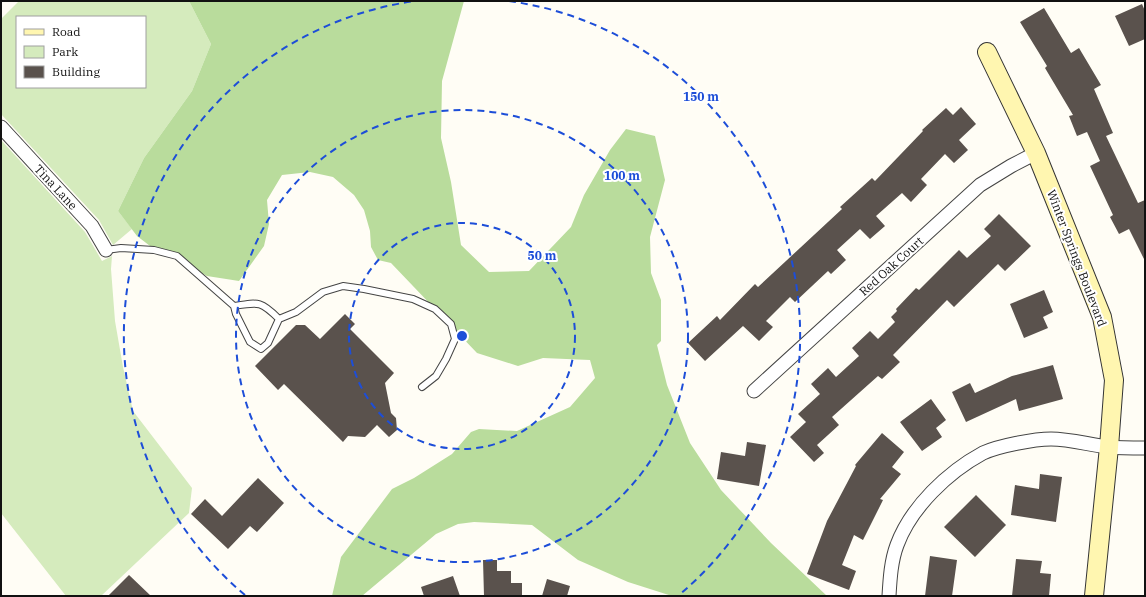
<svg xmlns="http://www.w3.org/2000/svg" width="1146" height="597" viewBox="0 0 1146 597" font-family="'IBM Plex Serif',serif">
<rect width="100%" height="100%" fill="#fffdf5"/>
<!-- green -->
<path fill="#d5ebbd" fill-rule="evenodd" d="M19 1H189L211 44 192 91 144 158 118 211 132 229 113 245 99 220 1 114V19ZM17 17H145V87H17Z
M1 140 85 232 102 261 112 256 111 269 115 321 123 367 133 411 192 488 189 513 101 596H66L1 513Z"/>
<!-- forest -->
<path fill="#b9dc9c" d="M189 1H464L442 81 441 138 451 182 461 245 489 272 529 271 571 227 584 195 610 150 626 129 655 136 665 180 650 237 651 273 661 300V341L657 345 667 385 690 443 721 490 771 543 827 596H672L628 582 578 560 532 525 474 522 458 524 436 534 362 596H332L341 557 392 489 414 478 452 454 471 432 479 429 517 431 570 407 595 378 590 360 543 358 518 366 477 353 391 263 378 260 371 247 370 231 364 210 354 195 333 177 310 172 282 175 267 200 269 224 264 246 239 281 207 276 184 263 154 249 137 236 118 211 144 158 192 91 211 44Z"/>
<!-- building -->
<path fill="#5a524d" d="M1142 4 1145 11V39L1129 46 1115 16Z
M1044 8 1071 53 1079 48 1101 85 1094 89 1113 133 1106 136 1138 203 1145 200V261L1129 229 1119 234 1110 217 1113 215 1090 166 1100 161 1087 132 1077 136 1069 116 1073 115 1045 68 1047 66 1020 22Z
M961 107 976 124 959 140 968 150 954 163 945 154 921 179 927 185 911 202 902 193 876 216 885 226 870 239 860 229 837 250 846 260 831 274 828 271 795 302 790 297 766 321 773 327 759 341 743 326 705 361 688 343 717 316 720 320 755 284 758 287 842 209 840 207 872 178 875 181 923 131 922 130 946 108 953 115Z
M999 214 1031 246 1005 271 998 264 954 307 947 300 893 355 900 362 882 379 878 376 832 417 839 425 817 445 824 453 814 462 790 437 806 422 798 414 820 394 811 384 828 368 836 377 859 356 852 348 870 331 878 339 895 322 891 317 897 311 896 309 916 288 919 290 959 250 967 258 991 236 984 229Z
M1044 290 1053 312 1043 317 1048 328 1024 338 1010 304Z
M345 314 355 324 350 329 394 373 385 383 391 413 396 418 397 430 389 437 377 425 365 437 348 436 343 442 284 384 278 390 255 366 296 325H305L320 339Z
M1053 365 1063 399 1019 411 1016 399 966 422 952 392 970 383 975 393 1012 376Z
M931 399 946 420 936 428 942 437 922 451 900 422Z
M882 433 904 452 892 467 901 474 880 499 883 500 863 540 854 535 842 565 856 571 849 590 807 574 827 521 856 466 855 465Z
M747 442 766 445 759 486 717 479 721 452 745 456Z
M1040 474 1062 477 1056 522 1011 515 1015 485 1039 489Z
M258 478 284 503 257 532 250 526 228 549 191 514 205 499 222 516Z
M976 495 1006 525 975 557 944 527Z
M930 556 957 560 952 596H925Z
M1016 559 1042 561 1040 573 1051 574 1049 596H1012Z
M483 560H497V571H511V583H522V596H484Z
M129 575 151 596H108Z
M453 576 460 596H424L421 587Z
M547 579 570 586 567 596H542Z"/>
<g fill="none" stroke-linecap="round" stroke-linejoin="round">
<!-- lane casing -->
<g stroke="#444" stroke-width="8">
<path id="lane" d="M106 250 121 248 154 250 177 256 234 306 236 314 250 342 261 349 268 343 279 319 296 312 323 292 343 286 364 289 413 299 435 309 451 324 455 339 446 359 436 376 422 387
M234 306C259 302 261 301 279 319"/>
</g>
<!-- street casing -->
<g stroke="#444" stroke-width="15">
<path id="street" d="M1 127 92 226 106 250
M754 391 980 185 1011 166 1036 153
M889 596C890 579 891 561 897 545 911 507 948 472 983 453 998 446 1034 439 1051 439 1070 439 1090 445 1108 447 1120 448 1133 448 1145 448"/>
</g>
<!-- secondary casing -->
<g stroke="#333" stroke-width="20">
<path id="secondary" d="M987 52 1036 153 1102 317 1114 380 1109 447 1094 596"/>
</g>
<!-- lane -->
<use href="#lane" stroke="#fff" stroke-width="6"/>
<!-- street -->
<use href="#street" stroke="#fff" stroke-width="13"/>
<!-- secondary -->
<use href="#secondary" stroke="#fff6b0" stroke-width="18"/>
</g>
<!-- distance rings -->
<g fill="none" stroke="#1d4ed8" stroke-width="2" stroke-dasharray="7 5">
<circle cx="462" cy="336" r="113"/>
<circle cx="462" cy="336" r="226"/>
<path d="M245 595A338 338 0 0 1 415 1M509 1A338 338 0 0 1 679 595"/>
</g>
<g text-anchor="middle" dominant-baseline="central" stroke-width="4" stroke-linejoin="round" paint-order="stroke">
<!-- street labels -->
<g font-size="12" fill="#111" stroke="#fff">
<text transform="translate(56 187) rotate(47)">Tina Lane</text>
<text transform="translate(1077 258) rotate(69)">Winter Springs Boulevard</text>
<text transform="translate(891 266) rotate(-42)">Red Oak Court</text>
</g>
</g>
<circle cx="462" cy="336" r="6" fill="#1d4ed8" stroke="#fff" stroke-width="2"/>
<g font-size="12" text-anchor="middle" font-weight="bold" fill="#1d4ed8" stroke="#fff" stroke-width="4" stroke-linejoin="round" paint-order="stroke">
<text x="701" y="101">150 m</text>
<text x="622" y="180">100 m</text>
<text x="542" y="260">50 m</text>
</g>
<!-- border -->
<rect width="1146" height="597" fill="none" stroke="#111111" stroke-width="4"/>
<!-- legend -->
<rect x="16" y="16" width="130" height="72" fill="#ffffff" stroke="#a0a0a0"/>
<rect x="24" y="29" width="20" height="6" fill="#fff6b0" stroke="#a0a0a0"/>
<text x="52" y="36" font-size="12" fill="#111111">Road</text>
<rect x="24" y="46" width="20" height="12" fill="#d5ebbd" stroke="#a0a0a0"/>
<text x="52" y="56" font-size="12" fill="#111111">Park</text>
<rect x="24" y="66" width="20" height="12" fill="#5a524d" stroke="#a0a0a0"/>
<text x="52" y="76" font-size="12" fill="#111111">Building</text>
</svg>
